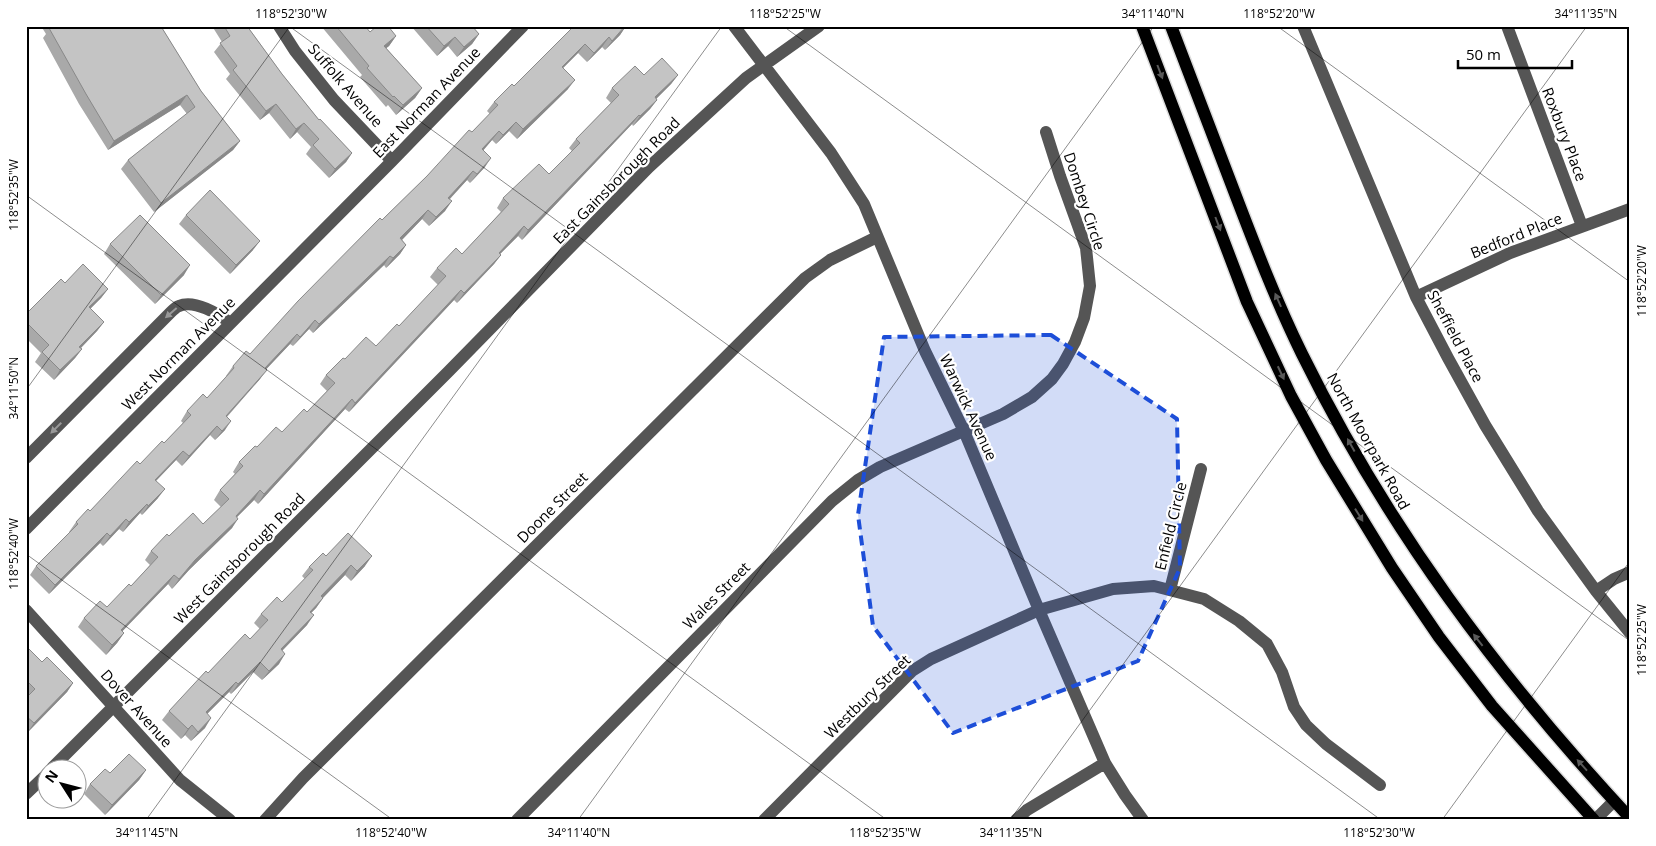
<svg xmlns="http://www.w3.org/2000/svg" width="1656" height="846" viewBox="0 0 1656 846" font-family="'Open Sans',sans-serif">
<rect width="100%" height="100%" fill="#fff"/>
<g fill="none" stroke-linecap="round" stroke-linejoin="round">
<!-- major casing -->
<g stroke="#dbdbdb" stroke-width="15">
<path id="major" d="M1142 26 1247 302 1291 396 1326 460 1392 568 1439 637 1492 706 1594 820
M1171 26C1192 81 1213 136 1234 191 1255 246 1276 301 1302 354 1387 527 1498 676 1630 818"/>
</g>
<!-- minor -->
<path stroke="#555" stroke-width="12" d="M279 26 295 51 334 100 392 161
M734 26 831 153 864 204 925 351 964 431 1039 610 1105 763 1125 795 1143 820
M1303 26 1416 297 1448 358 1485 425 1538 511 1596 591 1630 633
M1507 26 1582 226
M1416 297 1510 253 1630 209
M26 458 170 313C172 311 176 307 179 306 194 299 219 314 230 323
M26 529 392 161 523 26
M1170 590 1201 469
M1596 591 1614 579 1630 572
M26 610 180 780 230 820
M52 768 449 371 649 167 746 78 819 26
M26 794 48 773
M265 820 303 778 805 278 830 260 877 237
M517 820 832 501 858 480 880 467 1003 414 1032 397 1052 379 1063 364 1075 342 1084 318 1090 286 1086 248 1060 176 1046 132
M764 820 912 671 931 659 1039 610 1113 589 1154 586 1204 599 1239 621 1267 644 1282 672 1294 707 1306 725 1326 744 1380 785
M1016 820 1027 810 1105 763
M1595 820 1614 801"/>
<!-- major -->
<use href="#major" stroke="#000" stroke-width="12"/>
</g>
<!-- wall -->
<path fill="#a9a9a9" d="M41 26H163V27L162 28 201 91 240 141 233 150 154 212 121 169 128 160 187 114 180 105 108 150 79 104 43 38 46 34Z
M212 26H247L282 74 319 120 352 153 346 162 329 178 306 154 311 147 297 132 290 139 269 113 260 120 226 79 230 74 214 52 222 42Z
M321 26H365L370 32 396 36 389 46 386 48 422 88 415 98 396 115 388 105 386 107 360 77 362 75Z
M411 26H472L479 34 472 44 457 57 448 46 437 56Z
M574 26H626L620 35 605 50 602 47 587 62 578 53 563 68 568 89 517 139 509 131 496 144 492 140 483 150 485 167 470 183 467 180 450 199 445 211 429 226 422 219 402 240 406 245 400 254 386 268 384 265 313 333 309 329 293 346 290 344 266 369 260 379 227 417 225 430 215 440 210 435 182 466 176 460 156 481 158 498 142 515 140 513 123 532 119 529 103 546 100 543 49 594 30 575 36 566 70 532H69L76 522 90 511 140 464 164 443 183 423 181 421 187 411 207 398 227 376H226L233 366 250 354 382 220 490 114 487 111 494 102 514 86Z
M644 75H678L671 84 656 99 657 100 650 109 633 126 632 124 522 240 518 236 500 254 501 255 494 264 457 303 454 300 349 412 345 409 258 504 254 500 237 517 232 528 189 570 172 589 168 584 122 631 124 633 117 643 106 655 78 627 84 618 107 607 131 586 150 565 145 560 151 551 169 536 203 524 221 507 214 500 220 490 235 474 233 472 239 462 257 447 282 432 307 412 327 391 320 384 326 375 345 359 376 346 399 326 438 285 430 277 437 268 462 254 501 212 497 208 503 198 549 174 572 151 569 148 576 139 611 103 606 98 612 88Z
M186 215 253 250 230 274 179 224Z
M110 244 184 275 155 304 104 254Z
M65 283 108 289 101 298 90 309 104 322 97 331 81 348 82 349 75 358 54 380 35 362 41 353 26 338V314Z
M326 556 365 566 351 581 345 575 323 598 316 608 311 613 307 625 282 651 279 664 262 680 253 672 231 694 229 692 207 714 205 728 191 741 185 735 181 739 162 720 169 711 208 673 250 639 260 629 254 623 261 614 282 602 305 579 302 576 309 567Z
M26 646 42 662 73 683 67 692 27 733 26 732V698L27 697 26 696Z
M146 770 139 780 105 815 84 794 90 784 110 773Z"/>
<!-- shaded-wall -->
<path fill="#898989" d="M626 26 620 35 605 50 612 41Z
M479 34 472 44 457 57 464 47Z
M396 36 389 46 378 55 384 46Z
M455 37 448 46 437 56 444 46Z
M609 37 602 47 587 62 594 53Z
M585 44 578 53 555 76 562 67Z
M678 75 671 84 648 107 655 97Z
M575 80 568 89 517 139 523 129Z
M422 88 415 98 396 115 403 105Z
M187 95 180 105 108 150 114 141Z
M657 100 650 109 633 126 640 116Z
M276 104 269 113 260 120 266 111Z
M639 115 632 124 522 240 528 230Z
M516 122 509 131 496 144 503 135Z
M304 123 297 132 290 139 296 129Z
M499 131 492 140 476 159 482 149Z
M240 141 233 150 154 212 161 203Z
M352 153 346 162 329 178 335 169Z
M491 158 485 167 470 183 477 174Z
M473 171 467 180 442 207 448 198Z
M452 201 445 211 429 226 436 217Z
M428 210 422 219 394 248 400 238Z
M524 226 518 236 492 262 499 253Z
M260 241 253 250 230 274 236 265Z
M406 245 400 254 386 268 393 258Z
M501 255 494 264 457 303 464 293Z
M390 256 384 265 313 333 319 324Z
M190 265 184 275 155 304 161 295Z
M108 289 101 298 82 317 89 307Z
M461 290 454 300 349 412 355 403Z
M315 320 309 329 293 346 300 337Z
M104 322 97 331 73 356 79 347Z
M297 334 290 344 258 378 265 368Z
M82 349 75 358 54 380 60 370Z
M267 370 260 379 219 425 226 416Z
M352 399 345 409 258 504 264 494Z
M231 421 225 430 215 440 222 431Z
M217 426 210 435 182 466 189 456Z
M183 451 176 460 148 489 155 480Z
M165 489 158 498 142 515 148 506Z
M260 490 254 500 229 525 236 516Z
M147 504 140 513 123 532 129 522Z
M126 519 119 529 103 546 110 536Z
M238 519 232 528 189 570 172 589 179 579 195 560Z
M107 533 100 543 49 594 55 585Z
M372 556 365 566 351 581 357 571Z
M351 565 345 575 315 606 321 596Z
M174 575 168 584 114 640 121 630Z
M323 598 316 608 303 621 310 612Z
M314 615 307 625 274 659 281 649Z
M124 633 117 643 106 655 112 645Z
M285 654 279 664 262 680 269 671Z
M260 662 253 672 231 694 238 684Z
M236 682 229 692 199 722 206 712Z
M73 683 67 692 27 733 34 723Z
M211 718 205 728 191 741 198 732Z
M192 725 185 735 181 739 188 729Z
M146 770 139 780 105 815 112 805Z"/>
<!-- building -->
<path fill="#c4c4c4" stroke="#898989" d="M53 26H163V27L162 28 201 91 240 141 161 203 128 160 195 107 187 95 114 141 86 94 49 28Z
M224 26H247L282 74 319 120 320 119 352 153 335 169 313 145 319 139 304 123 296 129 276 104 266 111 233 70 237 66 220 43 230 36Z
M336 26H365L370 32 377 26H388L396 36 384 46 422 88 403 105 394 96 393 97 367 68 369 66Z
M426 26H472L479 34 464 47 455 37 444 46Z
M574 26H625L612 41 609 37 594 53 585 44 562 67 575 80 523 129 516 122 503 135 499 131 482 149 491 158 477 174 473 171 448 198 452 201 436 217 428 210 400 238 406 245 393 258 390 256 319 324 315 320 300 337 297 334 265 368 267 370 226 416 231 421 222 431 217 426 189 456 183 451 155 480 165 489 148 506 147 504 129 522 126 519 110 536 107 533 55 585 36 566 78 524 76 522 88 509 90 511 137 461 140 464 162 441 164 443 191 415 187 411 203 394 207 398 234 368 233 366 246 351 250 354 298 301 380 218 382 220 427 176 469 130 472 132 498 105 494 102 512 84 514 86Z
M662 58 678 75 655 97 657 100 640 116 639 115 528 230 524 226 499 253 501 255 464 293 461 290 355 403 352 399 264 494 260 490 236 516 238 519 195 560 179 579 174 575 121 630 124 633 112 645 84 618 100 601 107 607 129 584 131 586 158 557 151 551 167 534 169 536 193 513 203 524 229 499 220 490 243 466 239 462 255 446 257 447 276 427 282 432 304 409 307 412 335 383 326 375 343 358 345 359 366 337 376 346 397 324 399 326 446 276 437 268 456 248 462 254 509 204 503 198 539 164 549 174 580 143 576 139 619 95 612 88 635 66 644 75Z
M210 190 260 241 236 265 186 215Z
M140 215 190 265 161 295 110 244Z
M83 264 108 289 89 307 104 322 79 347 82 349 60 370 42 352 49 345 26 322V314L61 279 65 283Z
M348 533 372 556 357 571 351 565 321 596 323 598 310 612 314 615 281 649 285 654 269 671 260 662 238 684 236 682 206 712 211 718 198 732 192 725 188 729 169 711 206 671 208 673 245 634 250 639 268 620 261 614 277 597 282 602 313 570 309 567 323 553 326 556Z
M26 646 42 662 47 657 73 683 34 723 26 716V698L35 689 26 680Z
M129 754 146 770 112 805 90 784 105 769 110 773Z"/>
<!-- one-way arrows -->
<defs><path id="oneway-solid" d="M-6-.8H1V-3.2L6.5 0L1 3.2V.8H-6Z" transform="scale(1.25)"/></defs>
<g fill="#595959">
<use href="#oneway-solid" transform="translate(1160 72) rotate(69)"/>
<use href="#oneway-solid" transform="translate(1218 224) rotate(69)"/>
<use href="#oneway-solid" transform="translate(1278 300) rotate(-114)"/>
<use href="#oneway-solid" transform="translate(1281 373) rotate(65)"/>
<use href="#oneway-solid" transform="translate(1351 445) rotate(-119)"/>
<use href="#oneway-solid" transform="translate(1359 515) rotate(58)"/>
<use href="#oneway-solid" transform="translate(1478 640) rotate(-128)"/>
<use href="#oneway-solid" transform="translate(1582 765) rotate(-132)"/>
</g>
<g fill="#999">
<use href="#oneway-solid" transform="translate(171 313) rotate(139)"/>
<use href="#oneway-solid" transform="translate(56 428) rotate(135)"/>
</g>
<!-- marked area -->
<path fill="#1d4ed8" fill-opacity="0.2" stroke="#1d4ed8" stroke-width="4" stroke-dasharray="10 6" stroke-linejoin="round" d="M1051 335 1177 419 1180 568 1138 661 953 733 873 626 858 515 884 337Z"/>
<!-- ticks -->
<path fill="none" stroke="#000" stroke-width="1" stroke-opacity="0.45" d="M289 26 1381 820M783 26 1630 641M1277 26 1630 282M26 195 887 820M26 390 290 26M26 554 393 820M146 820 722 26M578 820 1154 26M1010 820 1587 26M1442 820 1630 561"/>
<g text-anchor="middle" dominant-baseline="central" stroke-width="4.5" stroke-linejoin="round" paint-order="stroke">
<!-- street labels -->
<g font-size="15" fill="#000" stroke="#fff">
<text transform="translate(346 85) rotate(49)">Suffolk Avenue</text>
<text transform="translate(426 102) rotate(-46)">East Norman Avenue</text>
<text transform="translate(1565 134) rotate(69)">Roxbury Place</text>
<text transform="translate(616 180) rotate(-45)">East Gainsborough Road</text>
<text transform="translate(1085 201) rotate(72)">Dombey Circle</text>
<text transform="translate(1516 235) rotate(-22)">Bedford Place</text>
<text transform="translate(1456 336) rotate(62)">Sheffield Place</text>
<text transform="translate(178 353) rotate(-45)">West Norman Avenue</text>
<text transform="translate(969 407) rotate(65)">Warwick Avenue</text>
<text transform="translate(1369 441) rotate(61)">North Moorpark Road</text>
<text transform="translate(552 507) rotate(-45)">Doone Street</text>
<text transform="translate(1170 526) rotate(-76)">Enfield Circle</text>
<text transform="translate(239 558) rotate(-45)">West Gainsborough Road</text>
<text transform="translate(716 595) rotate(-45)">Wales Street</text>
<text transform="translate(867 696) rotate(-44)">Westbury Street</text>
<text transform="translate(137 708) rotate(48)">Dover Avenue</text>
</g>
</g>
<!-- border -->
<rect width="1656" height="846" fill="none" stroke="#ffffff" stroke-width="55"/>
<!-- north arrow -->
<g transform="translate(62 784) rotate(306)"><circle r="24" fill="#ffffff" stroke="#999999"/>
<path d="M0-4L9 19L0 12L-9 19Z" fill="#000000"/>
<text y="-8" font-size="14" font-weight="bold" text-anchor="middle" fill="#000000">N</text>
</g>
<!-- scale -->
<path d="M1458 60v8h114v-8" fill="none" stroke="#000000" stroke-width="2.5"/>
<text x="1466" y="60" font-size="15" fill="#000000" stroke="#ffffff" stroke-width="4" paint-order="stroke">50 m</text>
<rect x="28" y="28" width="1600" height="790" fill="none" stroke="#000" stroke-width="2"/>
<g font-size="12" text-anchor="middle" fill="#000">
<text x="291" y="18">118°52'30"W</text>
<text x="785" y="18">118°52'25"W</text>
<text x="1153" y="18">34°11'40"N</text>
<text x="1279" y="18">118°52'20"W</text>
<text x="1586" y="18">34°11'35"N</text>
<text transform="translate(14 195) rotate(-90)" y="4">118°52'35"W</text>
<text transform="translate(1642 281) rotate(-90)" y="4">118°52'20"W</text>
<text transform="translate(14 388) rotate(-90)" y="4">34°11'50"N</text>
<text transform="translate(14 554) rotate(-90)" y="4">118°52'40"W</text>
<text transform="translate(1642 640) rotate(-90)" y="4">118°52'25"W</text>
<text x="147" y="837">34°11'45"N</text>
<text x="391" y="837">118°52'40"W</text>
<text x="579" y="837">34°11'40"N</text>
<text x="885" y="837">118°52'35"W</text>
<text x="1011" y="837">34°11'35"N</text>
<text x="1379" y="837">118°52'30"W</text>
</g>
</svg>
